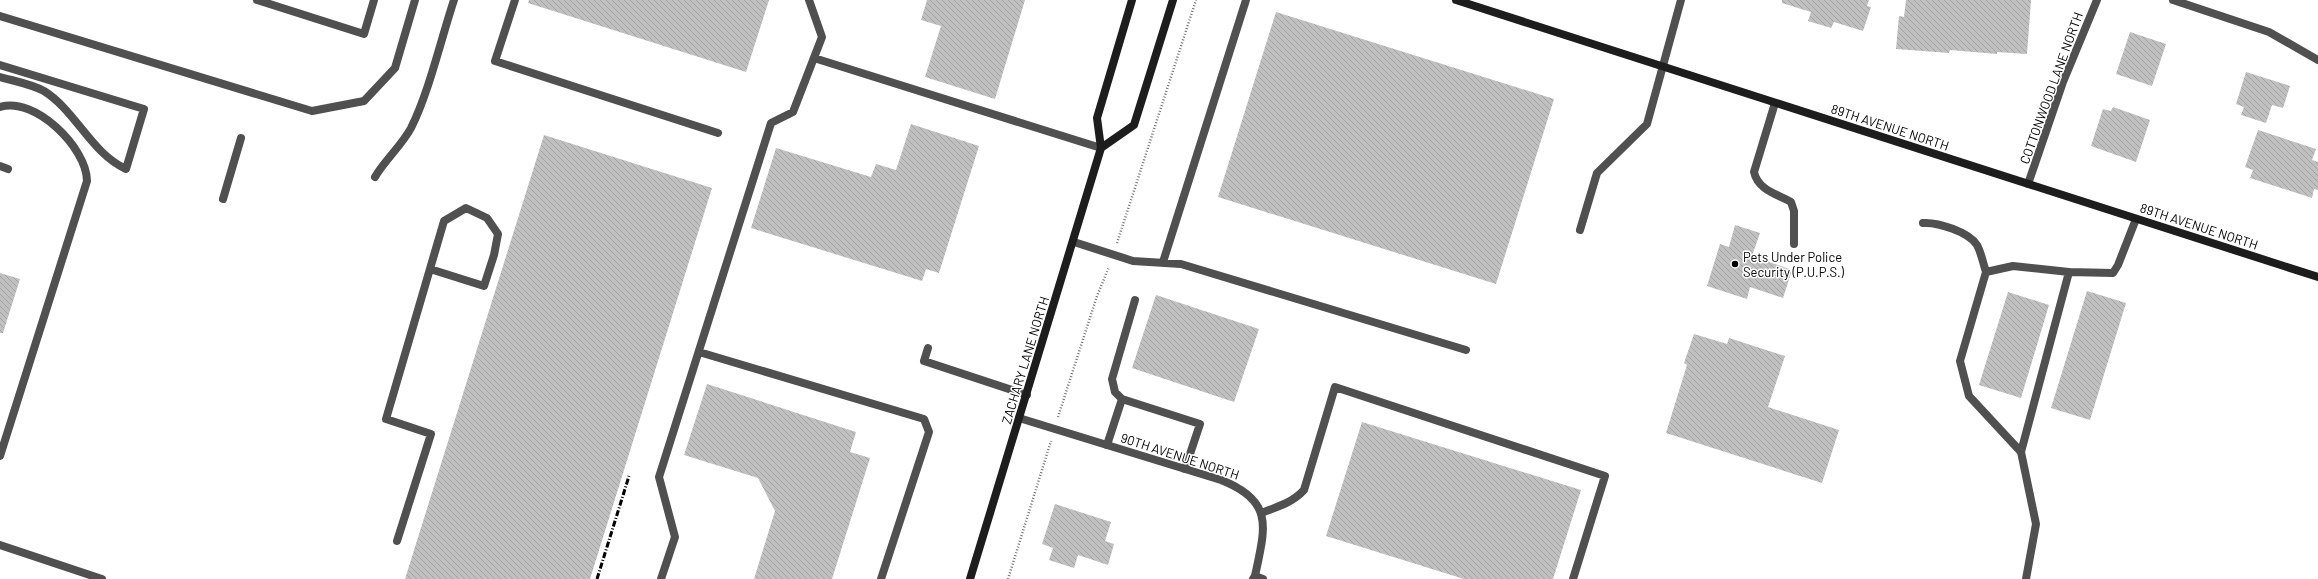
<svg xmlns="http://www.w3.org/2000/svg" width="2318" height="579" viewBox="0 0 2318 579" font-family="Barlow,sans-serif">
<defs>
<pattern id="building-back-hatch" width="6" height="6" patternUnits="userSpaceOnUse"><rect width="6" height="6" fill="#c0c0c0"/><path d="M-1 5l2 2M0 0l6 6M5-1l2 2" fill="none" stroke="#a3a3a3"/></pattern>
</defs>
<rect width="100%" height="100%" fill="#fff"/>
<!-- building -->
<path fill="url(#building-back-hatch)" d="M529 0H769L746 72 528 3Z
M927 0H1025L995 99 925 77 941 26 921 20Z
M1782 0H1869L1867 6 1871 7 1863 31 1834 22 1831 28 1808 21 1811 12 1782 3Z
M1906 0H2031L2027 54 1997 52V54L1950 50 1949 53 1896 49 1899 16 1904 17Z
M1276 12 1554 99 1496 284 1218 197Z
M2130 32 2166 44 2152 86 2116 74Z
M2246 72 2290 86 2283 108 2272 105 2266 123 2241 115 2244 107 2236 104Z
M2113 107 2150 120 2136 162 2091 146 2103 109 2111 111Z
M911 124 979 146 939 273 926 269 922 281 751 228 776 148 871 177 876 164 896 170Z
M2258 130 2316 149 2312 160 2318 162V190L2314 189 2312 198 2250 178 2253 170 2245 167Z
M544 135 712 188 590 579H405Z
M1735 225 1760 233 1752 256 1792 270 1783 298 1750 287 1747 299 1707 286 1720 244 1729 247Z
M0 273 20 279 3 333H0Z
M2087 291 2126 303 2090 420 2051 408Z
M2008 292 2049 305 2021 398 1979 385Z
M1156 295 1259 329 1234 402 1132 368Z
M1694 334 1727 344 1729 338 1785 356 1768 407 1839 430 1822 483 1666 433 1687 365 1684 363Z
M707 384 856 432 850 452 870 458 832 579H754L775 511 758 478 684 455Z
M1362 422 1581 490 1553 579H1464L1326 536Z
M1055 504 1111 522 1105 541 1114 544 1108 565 1078 555 1074 568 1049 560 1053 548 1042 544Z"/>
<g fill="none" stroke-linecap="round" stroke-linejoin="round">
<!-- path -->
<path stroke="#727272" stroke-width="2.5" stroke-dasharray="1 2" stroke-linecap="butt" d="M1117 243 1196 0
M1058 417 1097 296 1109 267
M1008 579 1051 441"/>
<!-- lane -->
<path stroke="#505050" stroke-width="8" d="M257 0 364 34 374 0
M515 0 495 61 718 133
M0 16 312 111 364 101 395 68 415 0
M814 58 1101 148
M0 65 144 109 126 169C91 153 76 111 44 91 31 84 14 81 0 77
M1775 103 1754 172C1758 190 1777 194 1791 202L1794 211V244
M0 107C35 96 87 148 87 181L0 456
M0 166 8 169
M375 177C385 160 402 145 411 128 429 92 441 39 454 0
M223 199 241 138
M1923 223C1938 222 1969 232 1977 245 1981 252 1983 263 1986 272
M1580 230 1597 173 1647 124 1681 0
M1074 242 1133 261 1181 264 1466 350
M1163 262 1246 0
M928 348 924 361 1027 395
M699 352 924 419 929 432 881 579
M1122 399 1115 392 1112 379 1135 300
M1107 445 1122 399 1200 424 1185 469
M2021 452 1969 396 1960 361 1986 272 2013 266 2069 272
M1261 513C1277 507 1292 503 1304 490L1335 387 1605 476 1573 579
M397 541 431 434 386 419 444 221 466 208 487 218 498 234 494 255 484 286 430 269
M0 545 102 579
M661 579 675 537 659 477 771 123 793 112 822 37 809 0
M1253 579 1255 576 1263 579
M2026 579 2036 524 2021 452 2069 272 2113 273 2118 265 2136 219"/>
<!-- street -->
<path stroke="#505050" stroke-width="8" d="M2173 0 2269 32 2318 60
M2028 184 2063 82 2097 0
M1019 418 1221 480C1275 501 1265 528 1255 576"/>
<!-- secondary -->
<path stroke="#1d1d1d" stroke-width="8" d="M1456 0 2318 277
M1101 148 1134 125 1173 0
M970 579 1101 148 1097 118 1132 0"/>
<!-- rail -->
<path stroke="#000" stroke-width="3" stroke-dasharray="6 2 1 2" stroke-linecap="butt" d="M597 579 629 476"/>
</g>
<!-- markers -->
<circle fill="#000" stroke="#fff" stroke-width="1.5" cx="1735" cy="264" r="4"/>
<g text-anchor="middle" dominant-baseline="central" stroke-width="3" stroke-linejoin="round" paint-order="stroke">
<!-- street labels -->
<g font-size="13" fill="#000" stroke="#fff">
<text transform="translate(2051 88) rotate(-70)">COTTONWOOD LANE NORTH</text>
<text transform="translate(1890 127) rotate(18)">89TH AVENUE NORTH</text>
<text transform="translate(2199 226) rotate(18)">89TH AVENUE NORTH</text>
<text transform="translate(1025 360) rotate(-73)">ZACHARY LANE NORTH</text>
<text transform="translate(1180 456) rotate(18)">90TH AVENUE NORTH</text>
</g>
<!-- poi labels -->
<g font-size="13" fill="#000" stroke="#fff" text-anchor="start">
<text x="1743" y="257">Pets Under Police<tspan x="1743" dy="15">Security (P.U.P.S.)</tspan></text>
</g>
</g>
</svg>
